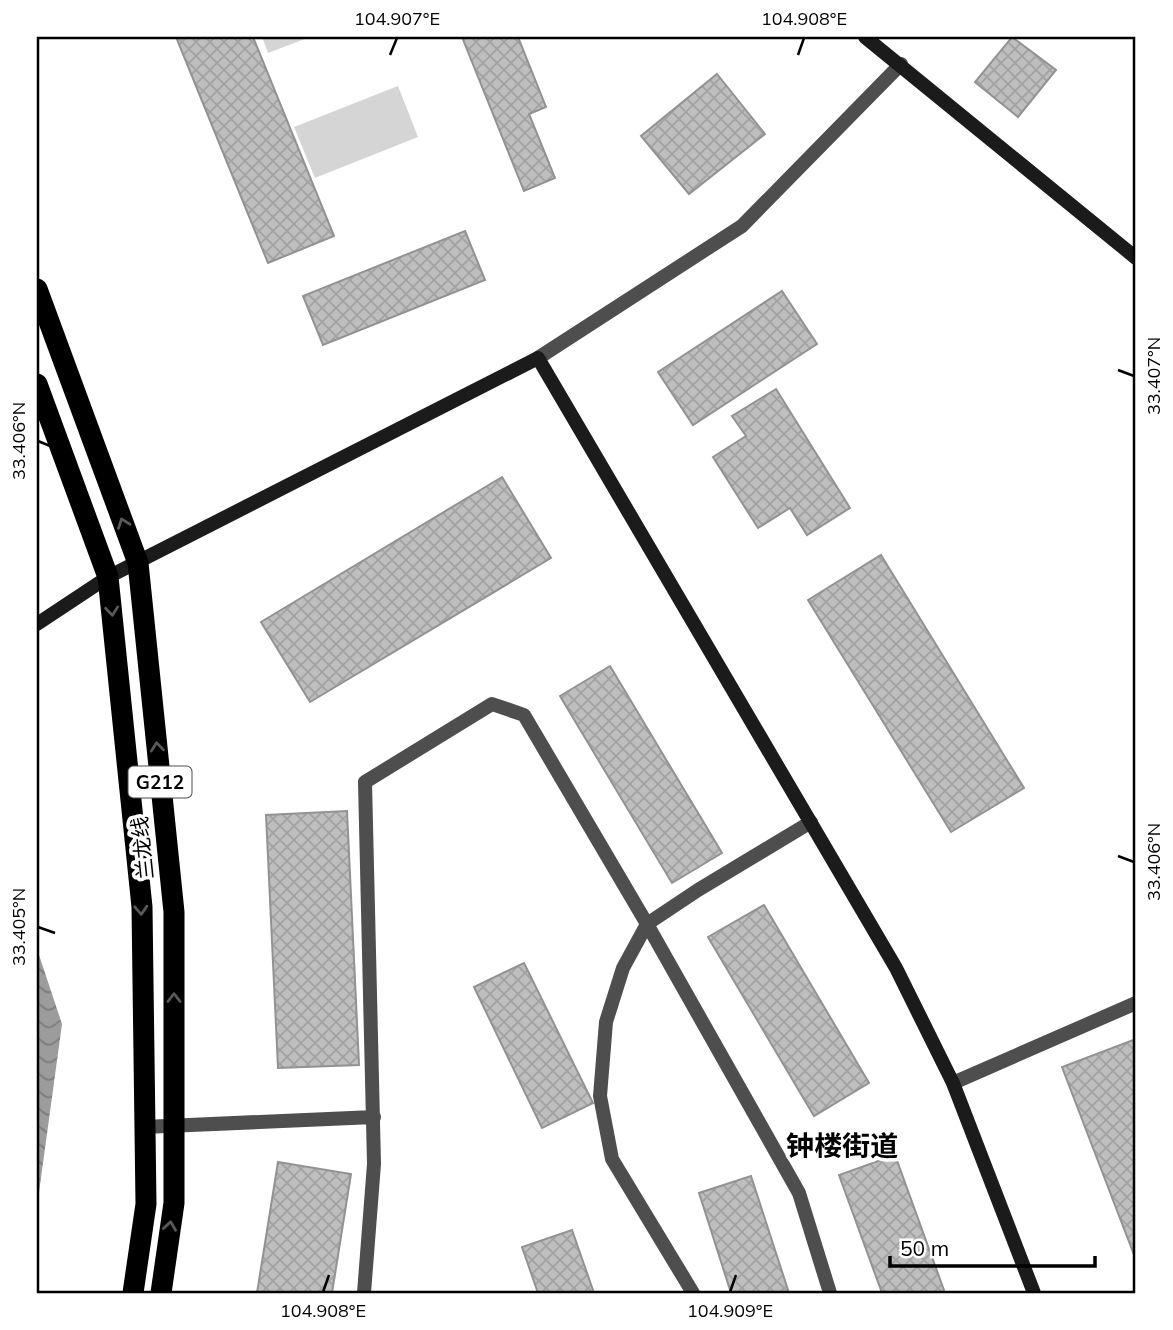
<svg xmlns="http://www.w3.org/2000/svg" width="1173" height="1330" viewBox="0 0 1173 1330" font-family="Mulish,'Noto Sans SC',sans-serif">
<defs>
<pattern id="water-waves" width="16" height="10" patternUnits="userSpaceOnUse" patternTransform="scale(1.75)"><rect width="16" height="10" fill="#9c9c9c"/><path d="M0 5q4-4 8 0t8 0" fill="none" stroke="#7d7d7d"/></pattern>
<pattern id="building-cross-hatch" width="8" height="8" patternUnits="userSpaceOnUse" patternTransform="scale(1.75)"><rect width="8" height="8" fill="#bebebe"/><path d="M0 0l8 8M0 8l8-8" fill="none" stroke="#a2a2a2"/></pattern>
</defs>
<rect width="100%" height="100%" fill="#fff"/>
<!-- garden -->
<path fill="#d5d5d5" d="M262 37H310L268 53Z
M398 86 418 137 315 178 294 127Z"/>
<!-- water -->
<path fill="url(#water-waves)" d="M37 949 62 1024 37 1207Z"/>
<!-- building -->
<path fill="url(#building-cross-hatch)" stroke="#929292" stroke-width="2" d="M176 37H253L334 236 268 263Z
M462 37H518L546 107 529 114 555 178 524 191Z
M1012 37 1056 70 1018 117 975 82Z
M717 74 765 134 689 194 641 136Z
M465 231 485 280 323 345 303 296Z
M782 291 817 344 693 425 658 372Z
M776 389 850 508 807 535 790 508 758 528 713 457 746 436 732 416Z
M502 477 551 558 310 702 261 622Z
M881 555 1024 788 951 832 808 600Z
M610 666 722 853 672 883 560 696Z
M347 811 359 1065 278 1068 266 815Z
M764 905 869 1083 814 1116 708 937Z
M524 963 593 1103 542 1128 474 987Z
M1136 1039V1260L1062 1067Z
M895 1155 945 1293H882L839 1175Z
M278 1162 351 1174 332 1293H257Z
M751 1176 789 1293H731L699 1193Z
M572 1230 594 1293H538L522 1247Z"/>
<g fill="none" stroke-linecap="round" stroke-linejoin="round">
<!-- lane -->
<path stroke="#4e4e4e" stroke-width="14" d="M953 1083 1136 1003"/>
<!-- street -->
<path stroke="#4e4e4e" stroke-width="14" d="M538 358 742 226 901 64
M144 1127 374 1117
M364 1293 374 1164 365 782 492 704 524 715 647 924 799 1193 830 1293
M693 1293 612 1159 600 1096 606 1022 623 968 647 924 698 890 811 822"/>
<!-- secondary -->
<path stroke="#1b1b1b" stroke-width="14" d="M865 37 1136 258
M37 624 108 577 538 358 896 968 953 1083 1034 1293"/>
<!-- highway -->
<path stroke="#000" stroke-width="21" d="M37 289 138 563 174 912V1203L161 1293
M37 384 108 577 142 907 146 1204 133 1293"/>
</g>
<!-- one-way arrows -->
<defs><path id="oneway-chevron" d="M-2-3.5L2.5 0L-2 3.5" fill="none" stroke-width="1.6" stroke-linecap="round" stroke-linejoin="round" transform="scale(1.75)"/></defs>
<g stroke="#595959">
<use href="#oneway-chevron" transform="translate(123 523) rotate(-110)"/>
<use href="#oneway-chevron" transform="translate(112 611) rotate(84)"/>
<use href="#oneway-chevron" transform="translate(157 747) rotate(-96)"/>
<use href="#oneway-chevron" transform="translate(141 910) rotate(87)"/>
<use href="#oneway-chevron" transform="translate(174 998) rotate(-90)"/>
<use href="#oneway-chevron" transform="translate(170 1226) rotate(-82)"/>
</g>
<!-- ticks -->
<path fill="none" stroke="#000" stroke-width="2.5" d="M390 55 397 38M798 55 804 38M1118 370 1134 376M38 441 55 448M1118 856 1134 862M38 927 55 933M323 1292 329 1275M730 1292 736 1275"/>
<g text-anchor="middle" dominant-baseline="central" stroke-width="7" stroke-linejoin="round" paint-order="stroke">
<!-- shield labels -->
<rect fill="#fff" stroke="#4c4c4c" stroke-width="2" x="128.5" y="766.5" width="63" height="31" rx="5"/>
<g font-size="19" font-weight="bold" fill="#000">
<text x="160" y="782">G212</text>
</g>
<!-- street labels -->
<g font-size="21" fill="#000" stroke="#fff">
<text transform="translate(142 848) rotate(-96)">兰龙线</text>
</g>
<!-- district labels -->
<g font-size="28" font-weight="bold" fill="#000" stroke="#fff">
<text x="842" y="1145">钟楼街道</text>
</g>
</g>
<!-- border -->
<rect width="1173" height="1330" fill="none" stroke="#ffffff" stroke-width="77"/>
<!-- scale -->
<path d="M890 1256v10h205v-10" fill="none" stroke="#000000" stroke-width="3.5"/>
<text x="900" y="1256" font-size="21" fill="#000000" stroke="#ffffff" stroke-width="5" paint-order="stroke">50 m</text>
<rect x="38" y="38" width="1096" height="1254" fill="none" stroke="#000" stroke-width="2.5"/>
<g font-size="18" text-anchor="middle" fill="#000">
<text x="397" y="25">104.907°E</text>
<text x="804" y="25">104.908°E</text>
<text transform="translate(1154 376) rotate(-90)" y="6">33.407°N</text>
<text transform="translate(19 441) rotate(-90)" y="6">33.406°N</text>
<text transform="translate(1154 862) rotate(-90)" y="6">33.406°N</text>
<text transform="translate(19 927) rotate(-90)" y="6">33.405°N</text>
<text x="323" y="1317">104.908°E</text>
<text x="730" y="1317">104.909°E</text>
</g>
</svg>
